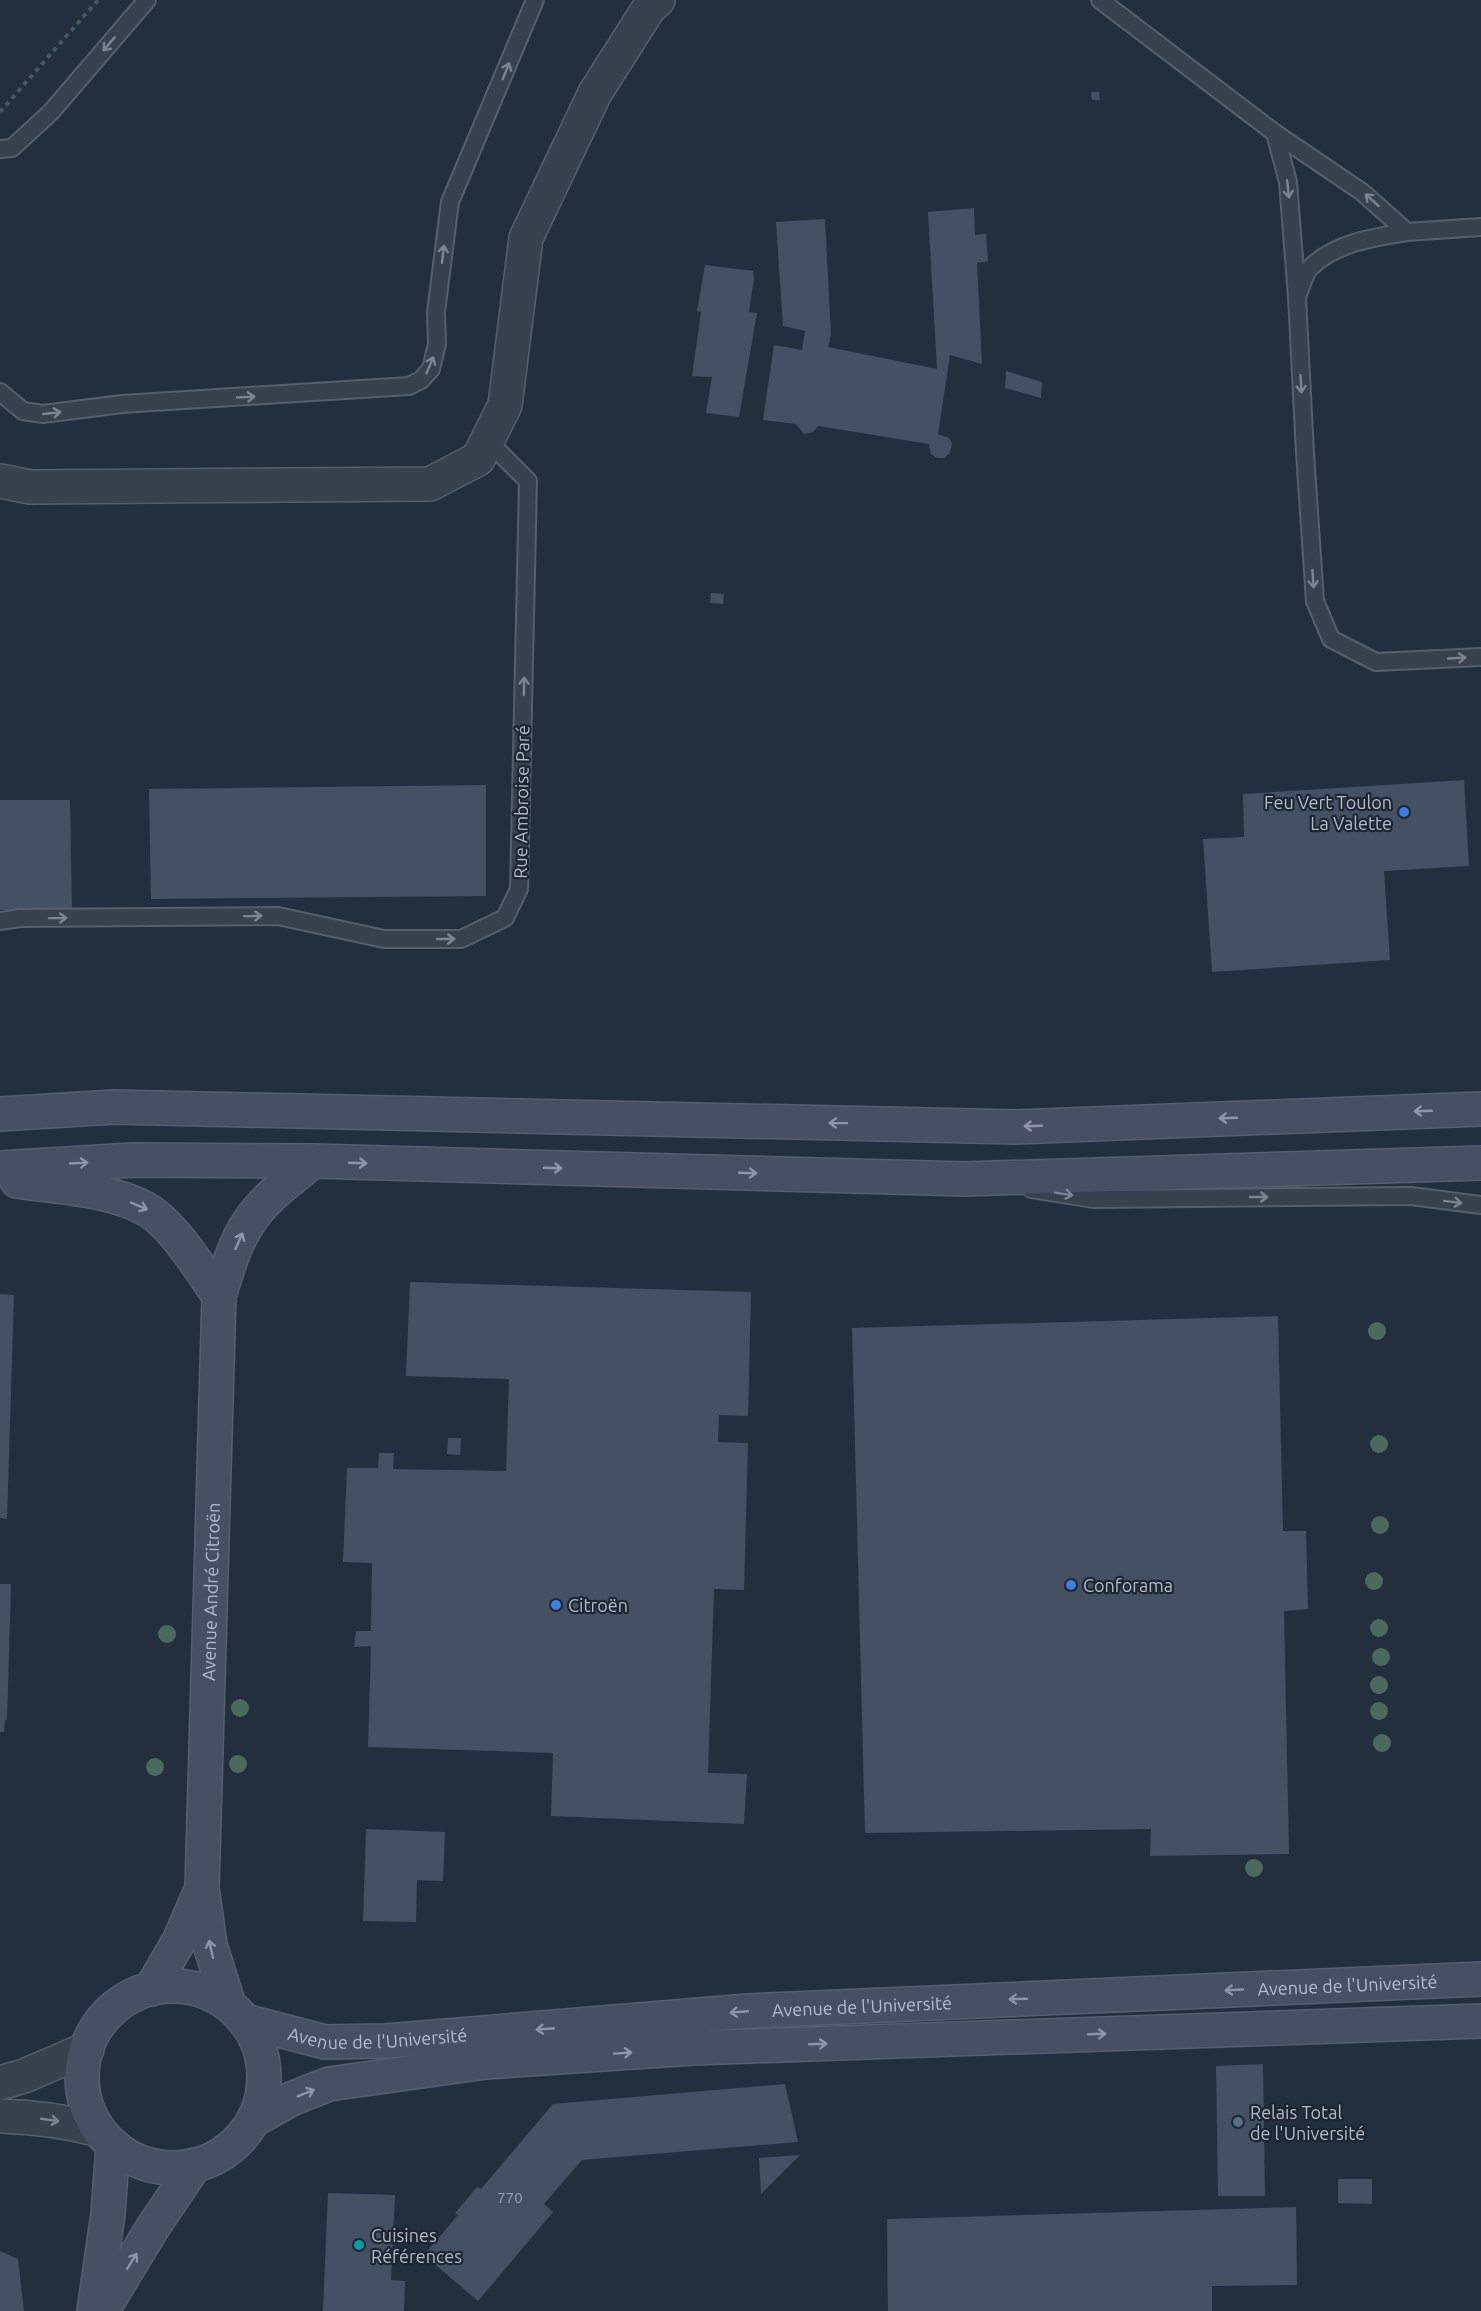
<svg xmlns="http://www.w3.org/2000/svg" width="1481" height="2311" viewBox="0 0 1481 2311" font-family="Ubuntu,sans-serif">
<rect width="100%" height="100%" fill="#242f3e"/>
<!-- building -->
<path fill="#455162" d="M1091 92H1099L1100 100H1092Z
M974 208 975 235 986 234 988 261 977 263 982 364 950 355 938 434 949 438 952 443 950 453 944 458H937L931 454 929 444 818 426 813 432 804 434 796 424 763 420 774 345 802 350 805 331 783 326 776 222 825 219 831 335 828 347 937 369 928 212Z
M705 265 753 271 754 278 749 312 757 313 739 417 706 413 712 377 692 376 701 312 697 311Z
M1006 371 1042 382 1041 398 1005 388Z
M711 593 724 594 723 604 710 603Z
M1464 780 1469 866 1384 871 1390 960 1212 972 1203 839 1244 837 1243 794Z
M486 785V896L151 899 149 789Z
M0 800H70L72 910H0Z
M410 1282 751 1292 748 1416 719 1415 718 1442 748 1443 744 1590 714 1589 708 1773 747 1774 744 1824 551 1816 553 1753 368 1747 371 1646 354 1647 356 1631H371L372 1563 343 1562 347 1468H378L379 1453H394L393 1469 506 1471 509 1379 406 1376Z
M0 1294 14 1295 7 1519 0 1518Z
M1278 1316 1283 1531H1306L1308 1609 1284 1611 1289 1854 1150 1856 1151 1829 865 1833 852 1328Z
M448 1438H461L460 1455 447 1454Z
M0 1584H11L7 1720H5L4 1732H0Z
M366 1829 445 1832 443 1881 417 1880 416 1922 363 1921Z
M1263 2064 1265 2196H1218L1216 2066Z
M785 2084 798 2142 582 2160 544 2204 553 2212 478 2301 424 2255 458 2215 455 2213 477 2187 481 2189 553 2104Z
M800 2155 761 2194 759 2158Z
M1338 2179H1372V2204L1338 2203Z
M328 2193 395 2195 391 2280 405 2281 404 2311H323Z
M1296 2207 1297 2285 1212 2286V2311H888L887 2219Z
M0 2251 18 2259 24 2311H0Z"/>
<g fill="none" stroke-linecap="round" stroke-linejoin="round">
<!-- lane casing -->
<g stroke="#565f6c" stroke-width="20">
<path id="lane" d="M1100 0 1275 133 1362 192 1407 232 1481 227
M1275 133 1288 182 1297 297 1305 453 1315 601 1331 639 1376 662 1481 657
M0 149 12 148 51 112 147 0
M1298 294C1302 286 1304 274 1310 268 1334 243 1375 237 1407 232
M0 392 23 411 43 414 122 404 409 386 421 380 431 369 437 344 436 312 450 202 535 0
M0 921 20 918 278 916 384 939H461L505 918 519 889 528 481 487 440
M1031 1189 1093 1199 1411 1196 1481 1205"/>
</g>
<!-- street casing -->
<g stroke="#565f6c" stroke-width="36">
<path id="street" d="M0 481 30 487 430 484 478 459 505 405 526 238 595 93 649 8 658 0
M0 2083 24 2076 87 2049
M0 2116C34 2117 66 2121 99 2130"/>
</g>
<!-- secondary casing -->
<g stroke="#565f6c" stroke-width="36">
<g id="secondary">
<path d="M0 1114 114 1107 1016 1127 1481 1109"/>
<path d="M0 1168 132 1160 313 1161 965 1179 1481 1163"/>
<path d="M17 1181C56 1187 111 1189 146 1209 172 1223 202 1271 219 1296"/>
<circle cx="173" cy="2077" r="91"/>
<path d="M151 1989 180 1939 202 1888"/>
<path id="s1" d="M229 2005 210 1945 202 1888 219 1296C227 1271 234 1244 249 1222 265 1197 291 1180 313 1161"/>
<path id="s2" d="M245 2021 325 2042 386 2041 748 2011 1481 1979"/>
<path d="M254 2120 291 2099 329 2084 486 2062 693 2048 1481 2021"/>
<path d="M94 2311 108 2214 113 2145"/>
<path d="M102 2311 153 2227 195 2165"/>
</g>
</g>
<!-- path -->
<path stroke="#44595c" stroke-width="4" stroke-dasharray="4.5 4.5" stroke-linecap="butt" d="M0 112 98 0"/>
<!-- lane -->
<use href="#lane" stroke="#38414e" stroke-width="16"/>
<!-- street -->
<use href="#street" stroke="#38414e" stroke-width="33"/>
<!-- secondary -->
<use href="#secondary" stroke="#465061" stroke-width="33"/>
</g>
<!-- trees -->
<g fill="#4b6a5d">
<circle cx="1377" cy="1331" r="9"/>
<circle cx="1379" cy="1444" r="9"/>
<circle cx="1380" cy="1525" r="9"/>
<circle cx="1374" cy="1581" r="9"/>
<circle cx="1379" cy="1628" r="9"/>
<circle cx="167" cy="1634" r="9"/>
<circle cx="1381" cy="1657" r="9"/>
<circle cx="1379" cy="1685" r="9"/>
<circle cx="240" cy="1708" r="9"/>
<circle cx="1379" cy="1711" r="9"/>
<circle cx="1382" cy="1743" r="9"/>
<circle cx="238" cy="1764" r="9"/>
<circle cx="155" cy="1767" r="9"/>
<circle cx="1254" cy="1868" r="9"/>
</g>
<!-- one-way arrows -->
<defs><path id="oneway-shaft" d="M-6 0H5M1.5-3L5.5 0L1.5 3" fill="none" stroke-width="1.6" stroke-linecap="round" stroke-linejoin="round" transform="scale(1.5)"/></defs>
<g stroke="#7c8592">
<use href="#oneway-shaft" transform="translate(109 44) rotate(130)"/>
<use href="#oneway-shaft" transform="translate(506 71) rotate(-68)"/>
<use href="#oneway-shaft" transform="translate(1288 189) rotate(84)"/>
<use href="#oneway-shaft" transform="translate(1372 200) rotate(-138)"/>
<use href="#oneway-shaft" transform="translate(443 254) rotate(-83)"/>
<use href="#oneway-shaft" transform="translate(430 365) rotate(-67)"/>
<use href="#oneway-shaft" transform="translate(1301 384) rotate(87)"/>
<use href="#oneway-shaft" transform="translate(246 397) rotate(-3)"/>
<use href="#oneway-shaft" transform="translate(52 413) rotate(-6)"/>
<use href="#oneway-shaft" transform="translate(1313 579) rotate(86)"/>
<use href="#oneway-shaft" transform="translate(1457 658) rotate(-3)"/>
<use href="#oneway-shaft" transform="translate(524 686) rotate(-89)"/>
<use href="#oneway-shaft" transform="translate(253 916) rotate(-1)"/>
<use href="#oneway-shaft" transform="translate(58 918) rotate(-1)"/>
<use href="#oneway-shaft" transform="translate(446 939)"/>
<use href="#oneway-shaft" transform="translate(1064 1194) rotate(9)"/>
<use href="#oneway-shaft" transform="translate(1259 1197)"/>
<use href="#oneway-shaft" transform="translate(1453 1202) rotate(7)"/>
<use href="#oneway-shaft" transform="translate(50 2120) rotate(8)"/>
</g>
<g stroke="#8e96a5">
<use href="#oneway-shaft" transform="translate(1423 1111) rotate(178)"/>
<use href="#oneway-shaft" transform="translate(1228 1118) rotate(178)"/>
<use href="#oneway-shaft" transform="translate(838 1123) rotate(-179)"/>
<use href="#oneway-shaft" transform="translate(1033 1126) rotate(178)"/>
<use href="#oneway-shaft" transform="translate(79 1163) rotate(-3)"/>
<use href="#oneway-shaft" transform="translate(358 1163) rotate(2)"/>
<use href="#oneway-shaft" transform="translate(553 1168) rotate(2)"/>
<use href="#oneway-shaft" transform="translate(748 1173) rotate(2)"/>
<use href="#oneway-shaft" transform="translate(139 1206) rotate(23)"/>
<use href="#oneway-shaft" transform="translate(239 1241) rotate(-66)"/>
<use href="#oneway-shaft" transform="translate(211 1949) rotate(-103)"/>
<use href="#oneway-shaft" transform="translate(1234 1990) rotate(177)"/>
<use href="#oneway-shaft" transform="translate(1018 1999) rotate(178)"/>
<use href="#oneway-shaft" transform="translate(739 2012) rotate(175)"/>
<use href="#oneway-shaft" transform="translate(545 2029) rotate(175)"/>
<use href="#oneway-shaft" transform="translate(1097 2034) rotate(-2)"/>
<use href="#oneway-shaft" transform="translate(818 2044) rotate(-2)"/>
<use href="#oneway-shaft" transform="translate(623 2053) rotate(-4)"/>
<use href="#oneway-shaft" transform="translate(306 2093) rotate(-22)"/>
<use href="#oneway-shaft" transform="translate(132 2261) rotate(-58)"/>
</g>
<!-- markers -->
<g fill="#3f7fe0" stroke="#1d2633" stroke-width="2">
<circle cx="1404" cy="812" r="6"/>
<circle cx="1071" cy="1585" r="6"/>
<circle cx="556" cy="1605" r="6"/>
</g>
<circle fill="#5c6f8a" stroke="#1d2633" stroke-width="2" cx="1238" cy="2122" r="6"/>
<circle fill="#0f9aa8" stroke="#1d2633" stroke-width="2" cx="359" cy="2245" r="6"/>
<g text-anchor="middle" dominant-baseline="central" stroke-width="4.5" stroke-linejoin="round" paint-order="stroke">
<!-- number labels -->
<g font-size="15" fill="#98a1af">
<text x="510" y="2197">770</text>
</g>
<!-- street labels -->
<g font-size="18" fill="#b4bcc9" stroke="#1d2633">
<text transform="translate(521 802) rotate(-89)">Rue Ambroise Paré</text>
<text stroke="none"><textPath href="#s1" startOffset="417">Avenue André Citroën</textPath></text>
<text stroke="none"><textPath href="#s2" startOffset="1107">Avenue de l'Université</textPath></text>
<text stroke="none"><textPath href="#s2" startOffset="621">Avenue de l'Université</textPath></text>
<text stroke="none"><textPath href="#s2" startOffset="135">Avenue de l'Université</textPath></text>
</g>
<!-- poi labels -->
<g font-size="18" fill="#b4bcc9" stroke="#1d2633" text-anchor="start">
<text x="1392" y="802" text-anchor="end">Feu Vert Toulon<tspan x="1392" dy="21">La Valette</tspan></text>
<text x="1083" y="1585">Conforama</text>
<text x="568" y="1605">Citroën</text>
<text x="1250" y="2112">Relais Total<tspan x="1250" dy="21">de l'Université</tspan></text>
<text x="371" y="2235">Cuisines<tspan x="371" dy="21">Références</tspan></text>
</g>
</g>
</svg>
